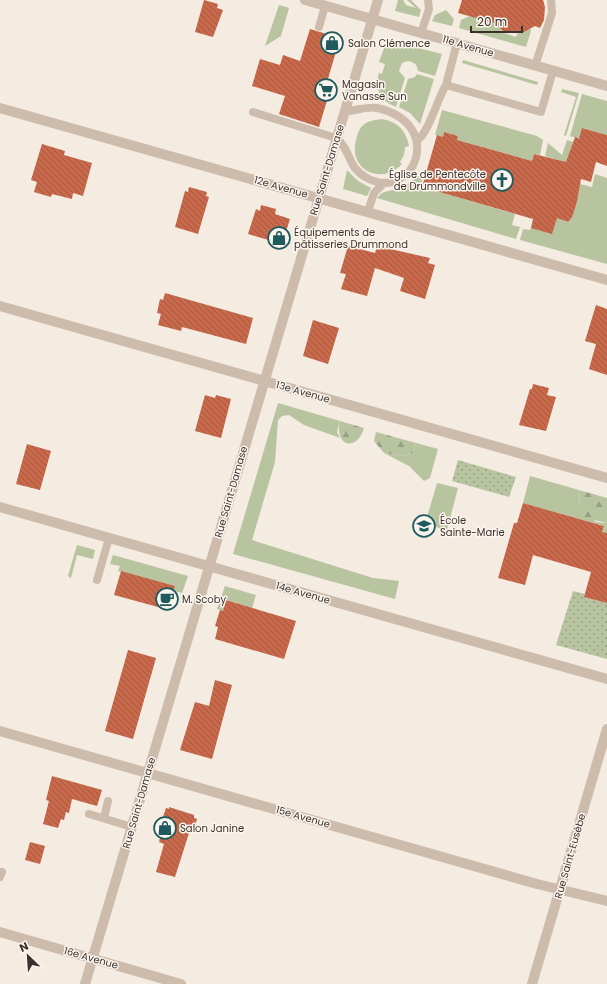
<svg xmlns="http://www.w3.org/2000/svg" width="607" height="984" viewBox="0 0 607 984" font-family="Poppins,sans-serif">
<defs>
<pattern id="forest-firs" width="22" height="20" patternUnits="userSpaceOnUse"><rect width="22" height="20" fill="#b8c4a0"/><path d="M5 1l3.5 6h-7zM16 11l3.5 6h-7z" fill="#97a083"/></pattern>
<pattern id="park-dots" width="8" height="8" patternUnits="userSpaceOnUse"><rect width="8" height="8" fill="#b8c4a0"/><path d="M2 2h.1M6 6h.1" fill="none" stroke="#97a083" stroke-width="1.8" stroke-linecap="round"/></pattern>
<pattern id="building-back-hatch" width="6" height="6" patternUnits="userSpaceOnUse"><rect width="6" height="6" fill="#c8694b"/><path d="M-1 5l2 2M0 0l6 6M5-1l2 2" fill="none" stroke="#a4573f"/></pattern>
</defs>
<rect width="100%" height="100%" fill="#f4ebe1"/>
<!-- grass -->
<path fill="#b8c4a0" d="M398 0H403L406 5 416 8 407 0H411L421 10 419 17 395 11Z
M279 5 289 8 281 36 265 46Z
M446 10 454 19 452 26 432 21 435 15Z
M470 16 488 21 492 20 504 33 516 37 517 34 530 28 531 31 526 47 459 28 461 20Z
M387 40 442 54 435 76 418 71C417 62 410 59 402 63L399 71 405 78 396 107C380 101 374 89 379 73L382 74 385 64 379 62Z
M463 60 538 82 537 85 462 63Z
M417 74 434 79 420 124 410 113 399 107 408 79 415 77Z
M562 89 579 93 566 136 564 135 576 97 561 92Z
M582 94 607 101V135L583 128 579 139 570 136Z
M442 110 537 136 543 140 540 155 534 154 532 161 457 140 458 136 444 132 443 137 435 135Z
M382 119C398 122 406 130 409 146L405 147 404 155 400 162 402 164C382 186 348 170 356 140 360 124 365 121 382 119Z
M567 140 573 142 567 163 545 156 548 143 562 155Z
M347 170 358 181 371 188 367 196 343 189Z
M595 174 607 178V264L520 240 523 229 530 230 531 228 557 218 568 222 577 202 580 184 592 187Z
M417 176 423 177 420 189H422V187L515 214 512 225 520 227 516 239 377 198C383 189 391 192 401 188 407 185 412 181 417 176Z
M278 403 340 421 337 432 340 438 304 425 289 415 282 416 278 420 275 462 252 540 373 578 399 581 395 599 233 554Z
M416 443 438 449 430 478 424 481 409 466 384 453 404 456 413 453Z
M530 476 579 490 580 507 596 522 607 523V533L602 532 604 526 523 503Z
M437 483 458 488 447 530 425 524Z
M77 545 95 550 93 559 77 555 71 578 68 576Z
M113 555 188 576 182 593 174 591 175 586 118 571 120 566 110 564Z
M225 586 256 595 252 608 227 600 223 611 217 609Z"/>
<!-- forest -->
<path fill="url(#forest-firs)" d="M340 421 364 428C357 452 334 447 340 421Z
M376 432 416 443 413 453 404 456 384 453 374 441Z
M579 490 607 498V523L585 518 580 507Z"/>
<!-- park -->
<path fill="url(#park-dots)" d="M458 460 516 477 509 497 452 481Z
M573 591 585 594 584 597 607 603V659L556 645Z"/>
<!-- building -->
<path fill="url(#building-back-hatch)" d="M204 0 218 4 217 8 223 10 213 37 195 32Z
M462 0H543L545 7 544 20 540 28 535 26 522 33H509L503 31 494 23 458 13Z
M310 29 340 38 327 82 332 84 319 127 279 114 285 96 252 86 260 59 280 65 283 55 300 61Z
M582 128 607 135V166L596 162 591 182 581 179 577 202 572 217 568 222 557 218 552 234 531 228 533 219 422 187 437 135 443 137 444 132 458 136 457 140 532 161 534 154 566 162 575 137 579 139Z
M42 144 65 151 64 155 92 163 83 196 73 193 72 199 52 194 51 197 34 192 37 182 31 180Z
M189 187 207 192 206 196 209 197 198 234 175 227 185 191 188 192Z
M261 205 276 209 275 214 290 219 282 244 248 234 256 209 260 211Z
M348 246 375 253 377 246 430 258 428 263 435 265 425 299 400 291 404 278 375 268 367 296 341 289 346 274 340 273Z
M165 293 253 318 246 344 182 327 181 331 158 325 161 314 157 313 160 299 163 300Z
M596 305 607 309V375L589 369 596 344 585 341Z
M313 320 339 328 328 364 303 356Z
M533 384 549 388 547 395 556 397 546 431 519 425 530 389H532Z
M205 395 215 398 216 395 231 399 221 438 195 431Z
M27 444 51 451 40 490 16 484Z
M523 503 604 526 602 532 607 533V603L584 597 591 572 533 555 525 585 498 578 514 523H517Z
M121 571 175 586 169 610 114 595Z
M226 600 296 621 284 659 215 639 218 627 215 626 220 610 223 611Z
M128 650 156 658 133 739 105 731Z
M215 680 232 685 212 759 180 750 195 702 209 706Z
M52 776 102 790 97 806 72 799 69 813 66 812 64 820 61 819 58 828 43 824 49 801 46 800Z
M169 807 194 815V818L197 819 193 831 190 830 175 877 156 872 164 844 159 842 162 830 159 829 166 808 169 809Z
M30 842 45 846 40 864 25 860Z"/>
<g fill="none" stroke-linecap="round" stroke-linejoin="round">
<!-- service -->
<path stroke="#cdbbac" stroke-width="8" d="M319 27 325 6
M421 33 429 9 428 0
M457 43 446 85 541 112 553 71
M535 66 552 13 551 0
M253 112 336 138C351 149 347 168 367 178 415 203 446 123 377 108 367 106 356 111 345 111
M417 140C428 135 438 97 446 85
M368 211 374 193 384 183
M97 580 109 538
M89 814 132 827
M104 818 108 801
M0 877 2 872"/>
<!-- minor -->
<path stroke="#cdbbac" stroke-width="10" d="M305 0 607 86
M0 108 607 280
M0 306 607 478
M0 507 607 679
M0 731 537 884 607 901
M0 932 181 984
M532 984 607 729"/>
<!-- tertiary -->
<path stroke="#cdbbac" stroke-width="10" d="M85 984 378 0"/>
</g>
<!-- icons -->
<defs>
<g id="shop-ring" transform="scale(1.15)"><circle r="9.5" fill="#fbf5ee" stroke="#1f5a5e" stroke-width="1.5"/><path d="M-5-2.5h2.3a2.7 3.5 0 0 1 5.4 0H5L5.5 6h-11ZM-1.5-2.5h3a1.5 2.3 0 0 0-3 0Z" fill="#1f5a5e"/></g>
<g id="supermarket-ring" transform="scale(1.15)"><circle r="9.5" fill="#fbf5ee" stroke="#1f5a5e" stroke-width="1.5"/><path d="M-6-5.5h2.5l.6 2H6L4.5 2H-2.5L-4.4-4H-6ZM-1.5 3.2a1.3 1.3 0 1 0 .1 0ZM3 3.2a1.3 1.3 0 1 0 .1 0Z" fill="#1f5a5e"/></g>
<g id="church-ring" transform="scale(1.15)"><circle r="9.5" fill="#fbf5ee" stroke="#1f5a5e" stroke-width="1.5"/><path d="M-1.2-6h2.4v3.5h3.3v2.4h-3.3V6h-2.4V-.1h-3.3v-2.4h3.3Z" fill="#1f5a5e"/></g>
<g id="school-ring" transform="scale(1.15)"><circle r="9.5" fill="#fbf5ee" stroke="#1f5a5e" stroke-width="1.5"/><path d="M0-5L7-2L0 1L-7-2ZM-4 1L0 2.5L4 1V4Q0 6-4 4Z" fill="#1f5a5e"/></g>
<g id="cafe-ring" transform="scale(1.15)"><circle r="9.5" fill="#fbf5ee" stroke="#1f5a5e" stroke-width="1.5"/><path d="M-5.5-4.5H6V0H3Q3 3.5 0 3.5H-2.5Q-5.5 3.5-5.5 0ZM3-3.2v2h1.7v-2ZM-6 4.5H4V6H-6Z" fill="#1f5a5e"/></g>
</defs>
<g fill-rule="evenodd">
<use href="#shop-ring" x="332" y="43"/>
<use href="#supermarket-ring" x="326" y="90"/>
<use href="#church-ring" x="502" y="180"/>
<use href="#shop-ring" x="279" y="238"/>
<use href="#school-ring" x="424" y="526"/>
<use href="#cafe-ring" x="167" y="599"/>
<use href="#shop-ring" x="165" y="828"/>
</g>
<g text-anchor="middle" dominant-baseline="central" stroke-width="3" stroke-linejoin="round" paint-order="stroke">
<!-- poi labels -->
<g font-size="10" fill="#3b302b" stroke="#fbf5ee" text-anchor="start">
<text x="348" y="43">Salon Clémence</text>
<text x="342" y="84">Magasin<tspan x="342" dy="12">Vanasse Sun</tspan></text>
<text x="486" y="174" text-anchor="end">Église de Pentecôte<tspan x="486" dy="12">de Drummondville</tspan></text>
<text x="294" y="232">Équipements de<tspan x="294" dy="12">pâtisseries Drummond</tspan></text>
<text x="440" y="520">École<tspan x="440" dy="12">Sainte-Marie</tspan></text>
<text x="182" y="599">M. Scoby</text>
<text x="180" y="828">Salon Janine</text>
</g>
<!-- street labels -->
<g font-size="10" fill="#3b302b" stroke="#fbf5ee">
<text transform="translate(468 46) rotate(16)">11e Avenue</text>
<text transform="translate(327 170) rotate(-73)">Rue Saint-Damase</text>
<text transform="translate(281 187) rotate(16)">12e Avenue</text>
<text transform="translate(303 392) rotate(16)">13e Avenue</text>
<text transform="translate(231 492) rotate(-74)">Rue Saint-Damase</text>
<text transform="translate(303 593) rotate(16)">14e Avenue</text>
<text transform="translate(139 803) rotate(-74)">Rue Saint-Damase</text>
<text transform="translate(303 817) rotate(16)">15e Avenue</text>
<text transform="translate(570 856) rotate(-74)">Rue Saint-Eusèbe</text>
<text transform="translate(91 958) rotate(16)">16e Avenue</text>
</g>
</g>
<!-- north arrow -->
<g transform="translate(28 956) rotate(335)" stroke="#fbf5ee" stroke-width="3" paint-order="stroke">
<path d="M0-3L7 15L0 10L-7 15Z" fill="#3b302b"/>
<text y="-6" font-size="11" font-weight="bold" text-anchor="middle" fill="#3b302b">N</text>
</g>
<!-- scale -->
<path d="M471 26v6h51v-6" fill="none" stroke="#3b302b" stroke-width="2"/>
<text x="477" y="26" font-size="12" fill="#3b302b" stroke="#fbf5ee" stroke-width="3" paint-order="stroke">20 m</text>
</svg>
